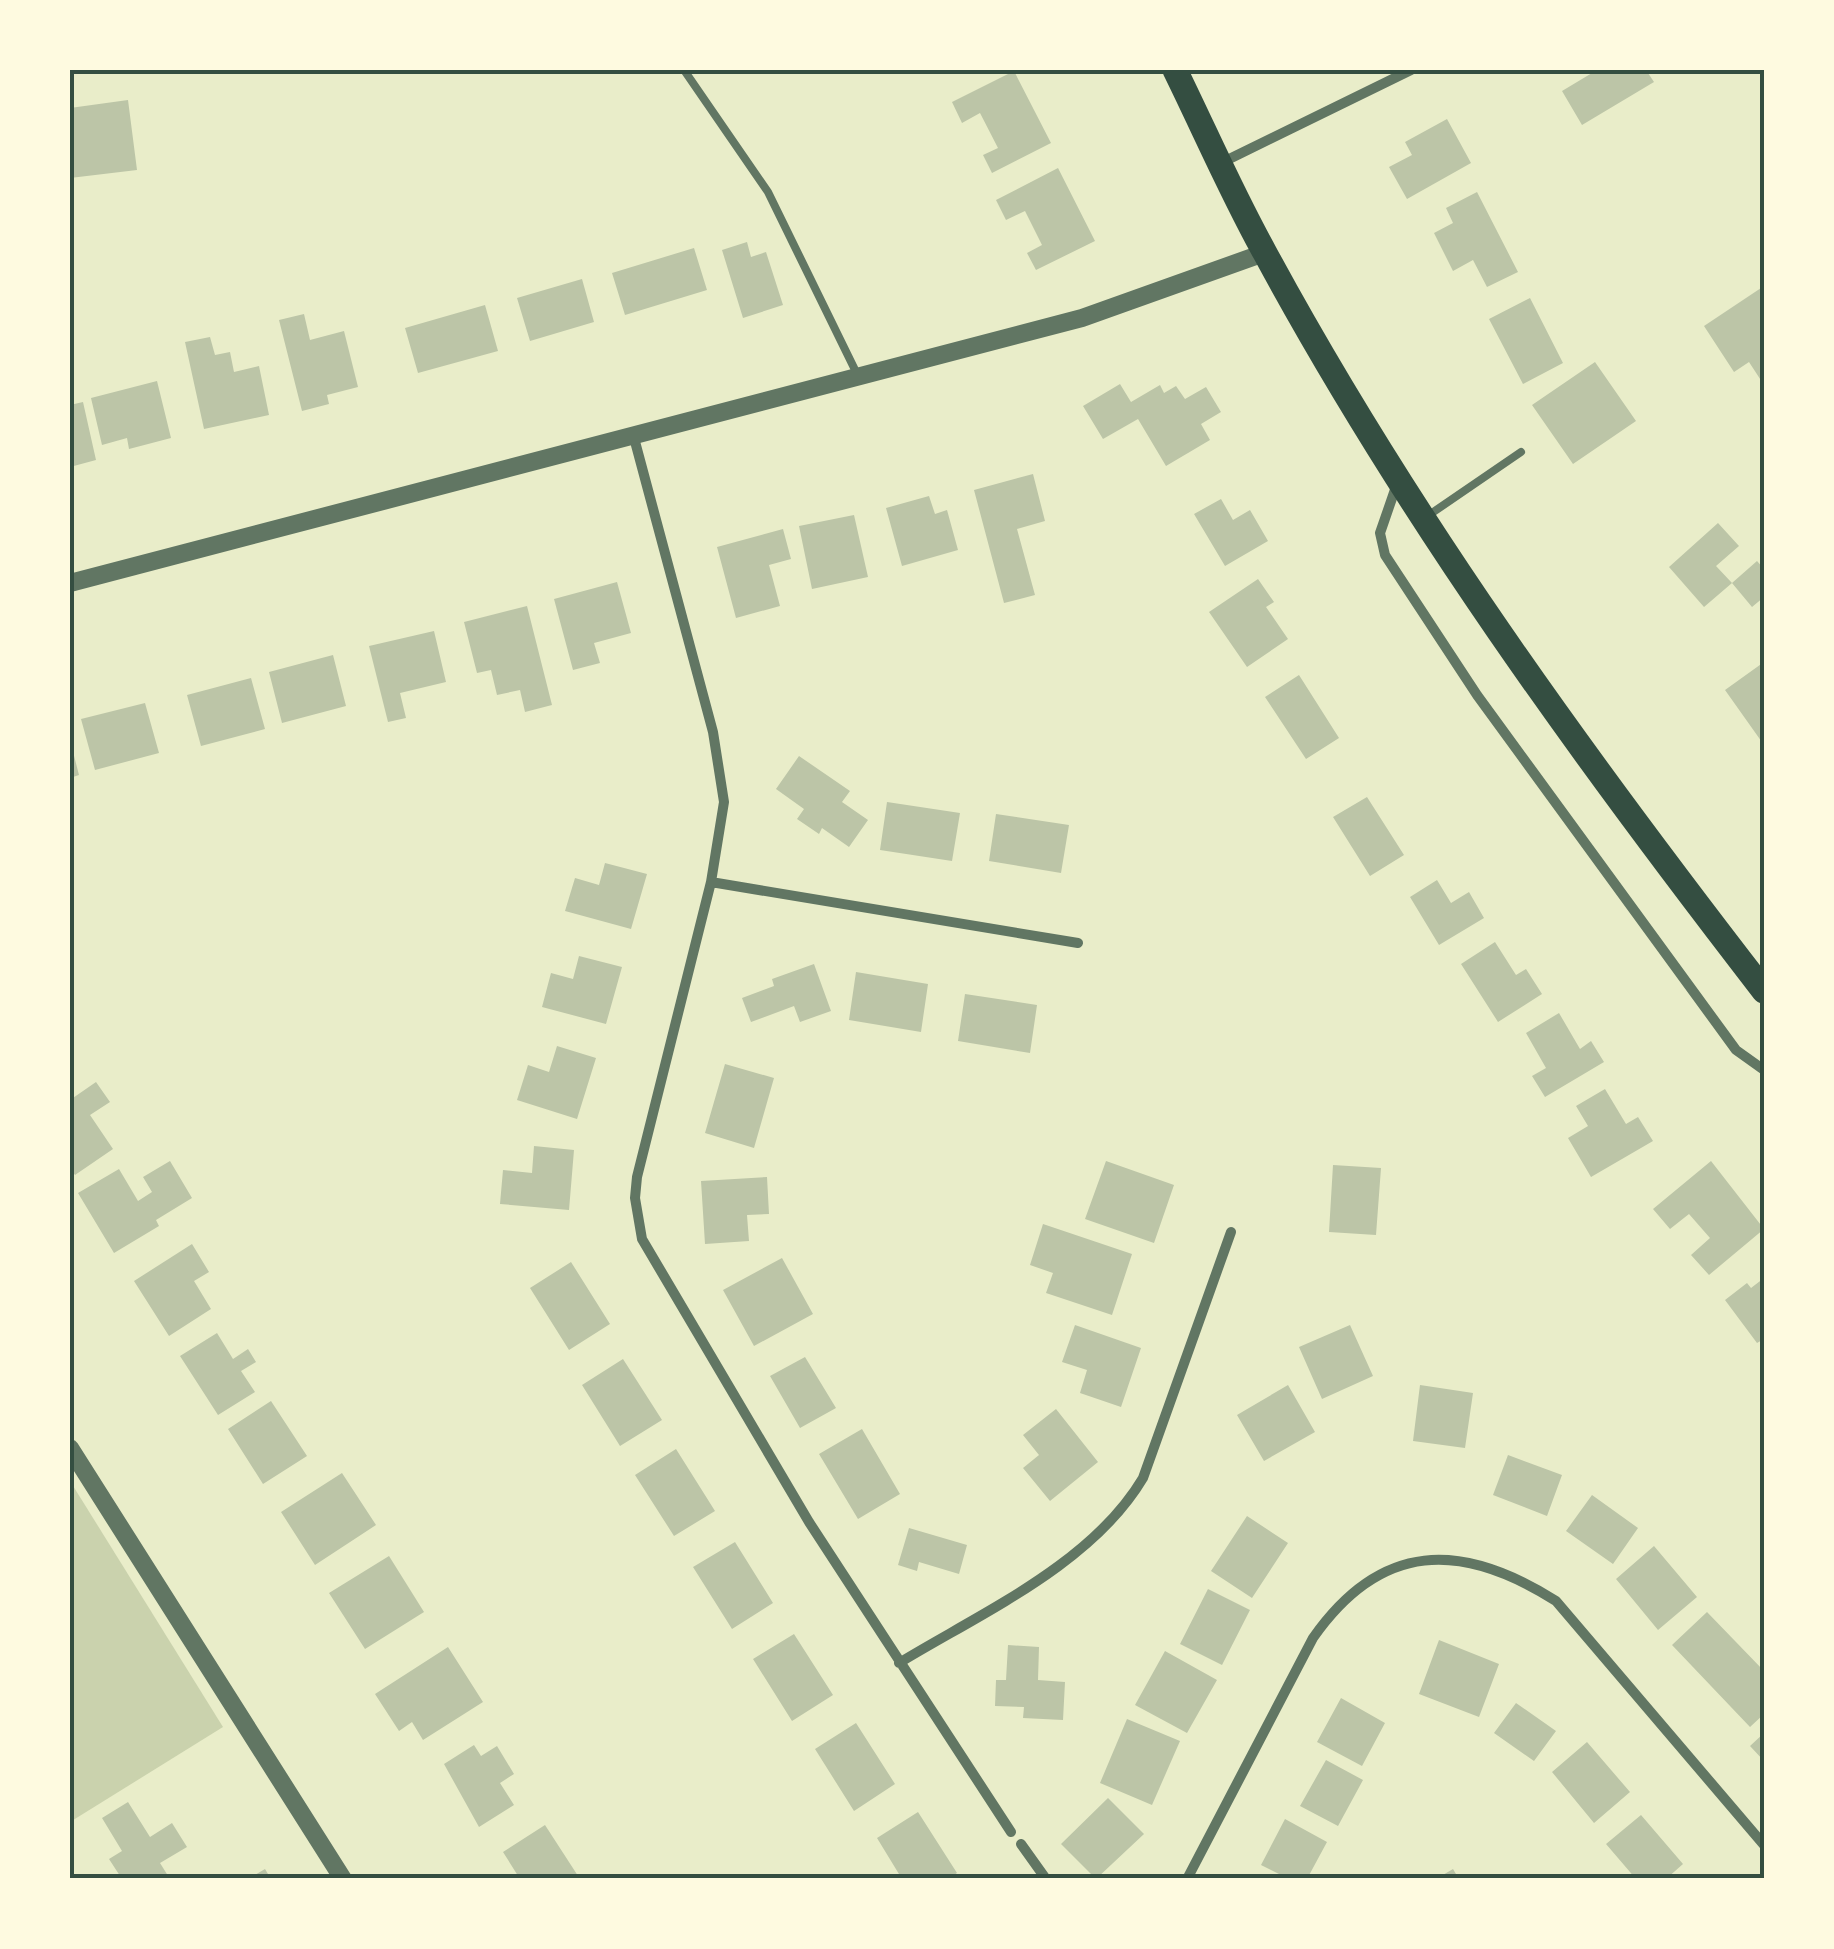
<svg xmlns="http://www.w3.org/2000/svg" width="1834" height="1949" viewBox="0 0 1834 1949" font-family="Overpass,sans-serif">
<rect width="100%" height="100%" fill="#e9edc9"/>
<!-- green -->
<path fill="#cad2ad" d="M70 1481 223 1727 70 1822Z"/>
<!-- building -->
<path fill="#bcc5a7" d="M1597 70H1646L1654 82 1582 125 1562 91Z
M1014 71 1051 143 992 173 983 155 998 148 980 113 962 123 952 102Z
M128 100 137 170 70 178V108Z
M1447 119 1471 163 1407 199 1389 167 1412 155 1405 142Z
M1058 168 1095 241 1036 270 1027 253 1042 245 1025 211 1006 220 996 200Z
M1477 192 1518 272 1487 287 1473 260 1453 271 1434 233 1453 223 1446 208Z
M747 242 751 257 766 252 783 305 743 318 722 250Z
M694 248 707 290 625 315 612 273Z
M582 279 594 322 530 341 517 298Z
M1764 286V385L1749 362 1734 372 1704 326Z
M1530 298 1563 363 1523 384 1489 319Z
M485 305 498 351 418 373 405 328Z
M304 314 310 340 344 331 358 387 327 395 329 404 302 411 279 320Z
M210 337 215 355 230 352 234 372 259 366 269 415 204 429 185 342Z
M1595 362 1636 421 1573 464 1532 405Z
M157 381 171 438 129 449 127 438 102 445 91 398Z
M1120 384 1131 402 1160 385 1164 393 1176 386 1185 399 1206 387 1221 412 1201 424 1210 440 1166 466 1138 419 1103 439 1083 406Z
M83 402 96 460 70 467V405Z
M1033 474 1045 521 1017 529 1035 595 1004 603 974 490Z
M929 496 935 514 947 510 958 550 902 566 886 508Z
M1221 499 1233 520 1250 510 1268 541 1225 566 1194 514Z
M854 515 868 577 812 589 799 526Z
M1718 523 1739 546 1716 566 1732 583 1704 607 1669 567Z
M783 529 791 559 769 565 780 606 736 618 717 547Z
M1757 561 1764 569V597L1752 607 1732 583Z
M1258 579 1274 602 1266 607 1288 639 1247 667 1209 612Z
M617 582 631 633 594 643 600 663 573 670 554 599Z
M527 606 552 705 525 712 520 690 497 695 491 670 477 673 464 622Z
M434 631 446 682 400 693 406 718 388 722 369 646Z
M333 655 346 706 282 723 269 672Z
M1764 662V745L1725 690Z
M1299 675 1339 738 1306 759 1265 697Z
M251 678 265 729 201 746 187 695Z
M145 703 159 753 95 770 81 719Z
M71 744 79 775 70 778V745Z
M799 756 850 791 842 802 868 820 849 847 822 828 819 834 797 819 804 809 776 789Z
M1367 797 1404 855 1370 876 1333 817Z
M887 802 960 813 952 861 880 850Z
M996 814 1069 825 1061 873 989 861Z
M605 863 647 874 631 929 565 911 575 878 599 885Z
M1437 880 1451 903 1469 892 1484 918 1439 945 1410 897Z
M1495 942 1516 975 1526 969 1542 994 1498 1022 1461 964Z
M579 956 622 967 606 1024 542 1007 551 973 573 979Z
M814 964 831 1011 800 1022 794 1006 751 1022 742 998 774 986 772 979Z
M856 972 928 984 921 1032 849 1020Z
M965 994 1037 1005 1030 1053 958 1041Z
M1559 1013 1580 1049 1591 1041 1604 1062 1545 1097 1532 1076 1546 1068 1526 1033Z
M557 1046 596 1058 577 1119 517 1100 528 1065 549 1072Z
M725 1064 774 1078 754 1148 705 1133Z
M96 1082 110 1102 90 1115 113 1149 75 1175 70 1168V1100Z
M1605 1089 1626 1124 1638 1117 1653 1141 1591 1177 1568 1138 1588 1126 1576 1106Z
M534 1146 574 1150 569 1210 500 1204 503 1170 532 1173Z
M170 1161 192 1198 156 1220 159 1226 114 1253 78 1193 119 1169 138 1201 152 1192 143 1177Z
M1106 1161 1174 1185 1154 1243 1085 1219Z
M1711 1161 1764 1229 1709 1275 1691 1255 1710 1238 1689 1214 1670 1229 1653 1209Z
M1333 1165 1381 1168 1376 1235 1329 1232Z
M767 1177 769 1214 747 1215 749 1241 705 1244 701 1181Z
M1043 1224 1132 1254 1112 1315 1046 1293 1053 1273 1030 1265Z
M192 1244 209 1272 194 1281 211 1309 169 1336 134 1281Z
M782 1258 813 1314 754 1346 723 1290Z
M571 1262 610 1324 569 1350 530 1288Z
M1764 1278V1339L1757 1343 1725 1300 1747 1283 1751 1288Z
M1075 1325 1141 1348 1121 1407 1080 1393 1087 1370 1062 1362Z
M1350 1325 1373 1376 1322 1399 1299 1347Z
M217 1333 233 1359 248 1349 256 1362 241 1371 255 1392 218 1415 180 1356Z
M805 1357 836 1408 800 1428 770 1376Z
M623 1359 662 1420 620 1446 582 1385Z
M1288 1385 1315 1432 1264 1461 1237 1415Z
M1420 1385 1473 1393 1465 1448 1413 1441Z
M271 1401 307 1456 263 1484 228 1429Z
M1056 1409 1098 1462 1050 1501 1023 1468 1039 1455 1023 1435Z
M862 1429 900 1494 858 1519 819 1454Z
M676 1449 715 1511 674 1536 635 1475Z
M1508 1455 1562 1475 1547 1516 1493 1495Z
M342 1473 376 1525 315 1565 281 1512Z
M1592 1495 1638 1528 1613 1564 1566 1531Z
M1247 1516 1288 1543 1252 1598 1211 1571Z
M909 1528 967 1545 959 1574 919 1562 917 1571 898 1565Z
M735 1542 773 1603 732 1629 693 1567Z
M1654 1546 1697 1597 1658 1630 1616 1579Z
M389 1556 424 1612 365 1649 329 1593Z
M1208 1589 1250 1610 1222 1665 1180 1644Z
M1707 1612 1764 1671V1714L1750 1727 1672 1645Z
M794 1634 833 1695 792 1721 753 1659Z
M1439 1640 1499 1664 1479 1717 1419 1694Z
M1008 1645 1039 1647 1038 1680 1065 1682 1063 1720 1023 1718 1024 1707 995 1706 996 1680H1006Z
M448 1647 483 1702 423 1740 412 1722 399 1731 375 1694Z
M1165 1651 1217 1680 1187 1733 1135 1705Z
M1341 1698 1385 1723 1362 1766 1317 1742Z
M1516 1703 1556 1731 1534 1761 1494 1733Z
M1127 1719 1180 1741 1152 1805 1100 1783Z
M856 1723 895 1784 854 1811 815 1749Z
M1764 1733V1761L1750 1746Z
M1587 1742 1630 1792 1594 1823 1552 1772Z
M474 1745 481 1756 497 1746 514 1774 500 1783 514 1805 479 1827 444 1764Z
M1326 1760 1363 1780 1338 1826 1300 1806Z
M1108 1798 1144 1834 1096 1879 1061 1844Z
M128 1802 150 1837 172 1823 187 1847 160 1863 170 1879H122L109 1859 122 1851 102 1818Z
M918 1812 957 1873 948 1879H902L877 1838Z
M1641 1815 1683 1864 1666 1879H1636L1606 1844Z
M1285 1819 1327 1842 1307 1879H1289L1261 1865Z
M545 1825 580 1879H520L503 1852Z
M265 1869 271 1879H248Z
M1453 1869 1459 1879H1436Z"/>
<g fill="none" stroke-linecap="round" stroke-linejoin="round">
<!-- service -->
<path stroke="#617663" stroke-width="8" d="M684 70 768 192 858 376
M1426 517 1521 452"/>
<!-- minor -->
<path stroke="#617663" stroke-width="10" d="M1221 163 1411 70
M633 434 713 732 724 802 711 882 637 1177 635 1198 642 1239 809 1522 1011 1832
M1398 481 1380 533 1385 555 1477 695 1736 1050 1764 1070
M711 882 1078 943
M899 1663C981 1613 1092 1564 1143 1478L1231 1232
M1021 1844 1046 1879
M1187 1879 1313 1638C1381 1541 1461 1541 1556 1601L1764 1845"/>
<!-- tertiary -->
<path stroke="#617663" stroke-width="18" d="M70 583 1082 318 1264 253
M70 1448 343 1879"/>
<!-- primary -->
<path stroke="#344e41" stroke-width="25" d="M1175 70C1205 131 1232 194 1265 253 1406 514 1583 757 1764 991"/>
</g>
<!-- border -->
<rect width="1834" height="1949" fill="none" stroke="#fefae0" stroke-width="145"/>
<rect x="72" y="72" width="1690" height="1804" fill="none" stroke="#344e41" stroke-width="4"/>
</svg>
